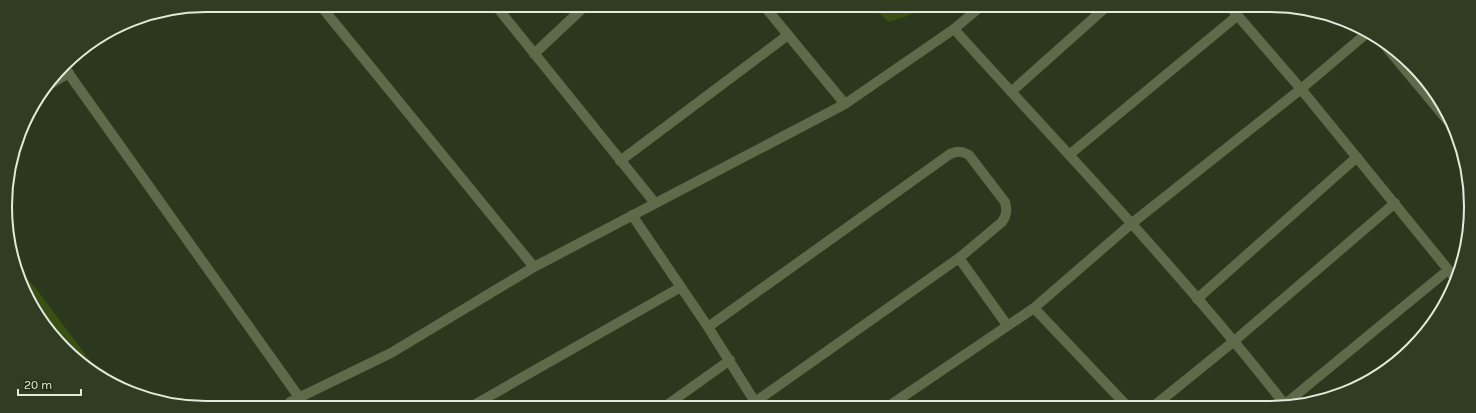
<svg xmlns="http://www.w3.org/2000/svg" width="1476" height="413" viewBox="0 0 1476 413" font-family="Karla,sans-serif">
<rect width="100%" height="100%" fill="#2c381d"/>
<!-- green -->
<path fill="#395015" d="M872 7H918L912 14 889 22Z
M15 264 37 290 103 378 47 329 16 271Z"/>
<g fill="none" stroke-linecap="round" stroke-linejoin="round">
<!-- minor -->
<path stroke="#5d6b4b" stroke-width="10" d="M320 5 534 267
M496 6 655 203
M765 7 845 104
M1232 9 1301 89 1455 278
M954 29C1066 153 1183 274 1286 406
M1378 37 1448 121
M534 54 585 6
M64 67 299 397
M52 83 69 73
M1011 92 1105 8
M1069 155 1237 16
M620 161 788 35
M632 215 708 327 757 405
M959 258 1007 325
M1197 299 1357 157
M1034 308 1127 406
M708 327 950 154C958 151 962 151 969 155L1005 202C1007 210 1007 215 1002 222L959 258 755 402
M290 402 391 353 534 267 845 104 954 29 979 8
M474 405 681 287
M667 405 730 360
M1284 405 1448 270
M889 406 1034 308 1131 224 1301 89 1367 33
M1154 406 1233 342 1395 203"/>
</g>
<!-- crop -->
<path d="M0 0H1476V413H0ZM206 12H1270A194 194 0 0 1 1464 206V207A194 194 0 0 1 1270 401H206A194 194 0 0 1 12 207V206A194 194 0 0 1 206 12Z" fill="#313d23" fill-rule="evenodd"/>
<path fill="none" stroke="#e2ead9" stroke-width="2" d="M206 12H1270A194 194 0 0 1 1464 206V207A194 194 0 0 1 1270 401H206A194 194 0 0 1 12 207V206A194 194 0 0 1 206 12Z"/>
<!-- scale -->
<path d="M18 389v6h63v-6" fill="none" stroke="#e2ead9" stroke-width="2"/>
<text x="24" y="389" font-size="12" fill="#e2ead9" stroke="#222e13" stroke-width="3" paint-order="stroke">20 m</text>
</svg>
